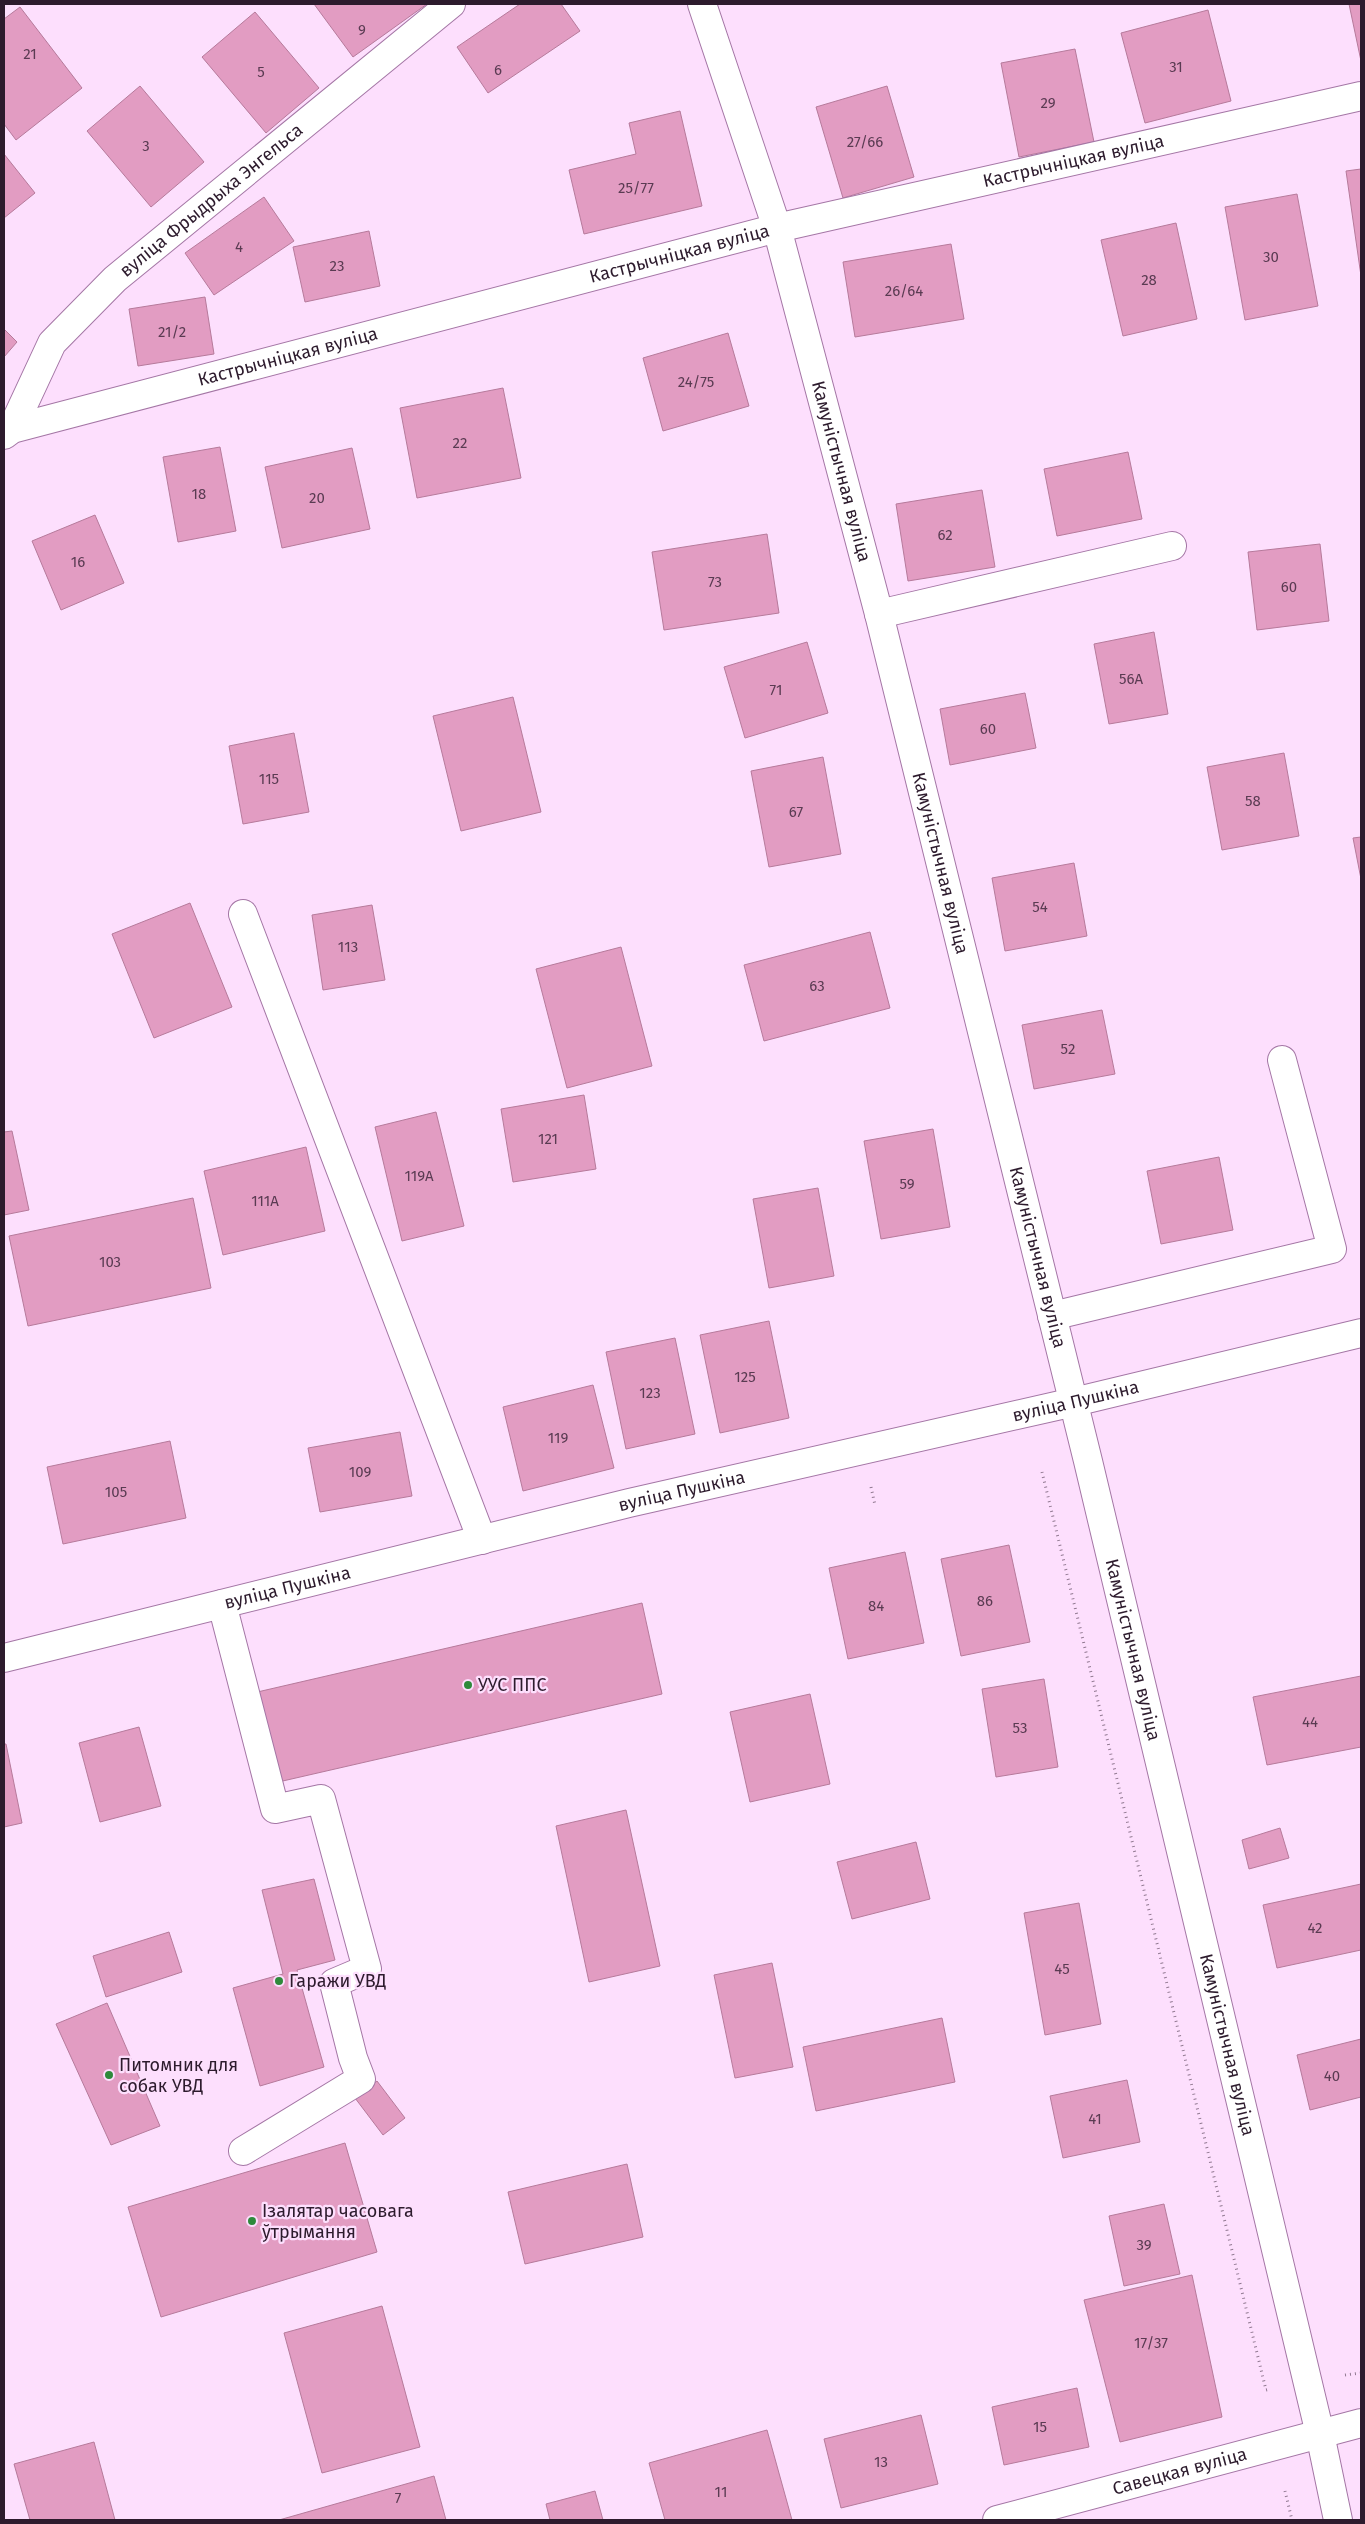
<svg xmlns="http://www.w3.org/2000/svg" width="1365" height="2524" viewBox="0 0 1365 2524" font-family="'Fira Sans',sans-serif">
<rect width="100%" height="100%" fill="#fddffd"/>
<!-- building -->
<path fill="#e29cc2" stroke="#b67a9b" d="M314 4H427L353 57Z
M520 4H561L580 31 488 93 457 47Z
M1349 4H1361V61Z
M20 7 82 88 16 140 4 124V19Z
M1208 10 1231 101 1145 123 1121 33Z
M255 12 319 88 266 133 202 57Z
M1075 49 1094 142 1019 157 1001 63Z
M140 86 204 162 151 207 87 131Z
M887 86 914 177 843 198 816 107Z
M680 111 702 206 584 234 569 170 636 154 629 123Z
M4 154 35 193 4 218Z
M1361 169V276L1346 171Z
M1297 194 1318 306 1245 320 1225 207Z
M264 197 294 241 214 295 185 253Z
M1176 223 1197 319 1123 336 1101 240Z
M369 231 380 286 305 302 293 247Z
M951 244 964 319 855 337 843 262Z
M205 297 214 354 138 366 129 309Z
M4 329 17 342 4 357Z
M728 333 749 406 663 431 643 358Z
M503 388 521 478 417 498 400 408Z
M220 447 236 531 178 542 163 457Z
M352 448 370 529 282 548 265 467Z
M1128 452 1142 519 1057 536 1044 469Z
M982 490 995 567 908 581 896 504Z
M95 515 124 583 61 610 32 541Z
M767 534 779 613 664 630 652 552Z
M1320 544 1329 621 1257 630 1248 552Z
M1154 632 1168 714 1109 724 1094 644Z
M807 642 828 713 745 738 724 667Z
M1025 693 1036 748 950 765 940 709Z
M513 697 541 812 461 831 433 716Z
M294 733 309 812 243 824 229 746Z
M1284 753 1299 836 1222 850 1207 767Z
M823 757 841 854 769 867 751 771Z
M1361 837V879L1353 838Z
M1074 863 1087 936 1005 951 992 878Z
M190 903 232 1007 154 1038 112 934Z
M372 905 385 980 323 990 312 915Z
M870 932 890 1008 764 1041 744 965Z
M621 947 652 1066 567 1088 536 969Z
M1102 1010 1115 1074 1034 1089 1022 1025Z
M584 1095 596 1169 513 1182 501 1109Z
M436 1112 464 1226 402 1241 375 1127Z
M933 1129 950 1227 881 1239 864 1141Z
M12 1131 29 1210 4 1215V1132Z
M306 1147 325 1231 223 1255 204 1171Z
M1219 1157 1233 1230 1161 1244 1147 1171Z
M818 1188 834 1276 769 1288 753 1199Z
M193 1198 211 1288 28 1326 9 1236Z
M769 1321 789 1418 720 1433 700 1335Z
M675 1338 695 1434 626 1449 606 1352Z
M593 1385 614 1468 523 1491 503 1407Z
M400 1432 412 1496 320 1512 308 1448Z
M170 1441 186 1518 63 1544 47 1467Z
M1009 1545 1030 1642 961 1656 941 1559Z
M905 1552 924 1643 848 1659 829 1568Z
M642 1603 662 1694 274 1783 253 1693Z
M1361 1676V1747L1267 1765 1253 1697Z
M1044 1679 1058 1767 996 1777 982 1689Z
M810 1694 830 1784 750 1802 730 1712Z
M139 1727 161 1806 100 1822 79 1743Z
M4 1744H6L22 1823 4 1827Z
M626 1810 660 1966 589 1982 556 1826Z
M1280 1828 1289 1858 1249 1869 1242 1840Z
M916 1842 930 1899 852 1919 837 1862Z
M314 1879 335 1960 297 1970 324 2067 260 2086 233 1988 283 1974 262 1890Z
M1361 1884V1950L1277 1968 1263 1905Z
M1079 1903 1101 2024 1045 2035 1024 1913Z
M169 1932 182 1972 106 1997 93 1956Z
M772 1963 793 2067 735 2078 714 1975Z
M107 2003 160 2126 111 2145 56 2024Z
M942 2018 955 2082 816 2111 803 2047Z
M1361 2039V2097L1310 2110 1297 2055Z
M1127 2080 1140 2142 1063 2158 1050 2096Z
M377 2081 405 2118 383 2135 355 2098Z
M345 2143 377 2252 161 2317 128 2207Z
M627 2164 643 2237 525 2264 508 2192Z
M1164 2204 1180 2274 1124 2286 1109 2216Z
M1192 2275 1222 2417 1120 2442 1084 2300Z
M382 2306 420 2447 322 2473 284 2333Z
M1077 2388 1089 2447 1004 2465 992 2407Z
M921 2415 938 2484 841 2508 824 2439Z
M767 2430 792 2520H665L649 2463Z
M94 2442 115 2520H30L14 2464Z
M434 2476 446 2520H279Z
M595 2491 603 2520H550L546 2504Z"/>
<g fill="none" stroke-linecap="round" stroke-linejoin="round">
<!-- minor casing -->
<g stroke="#a476a5" stroke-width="30">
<g id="minor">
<path id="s1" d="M702 4 777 228 879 614 1088 1461 1320 2434 1338 2520"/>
<path id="s2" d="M12 429 52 343 115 279 451 4"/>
<path id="s3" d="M4 435 12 429 777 228 1361 96"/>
<path d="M879 614 1172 546"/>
<path d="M243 914 482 1540"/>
<path d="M1052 1316 1332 1249 1282 1060"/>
<path d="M222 1604 275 1809 321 1799 367 1969 334 1983 353 2058 361 2079 243 2151"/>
<path id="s4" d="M997 2520 1361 2423"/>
</g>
</g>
<!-- major casing -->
<g stroke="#a476a5" stroke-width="30">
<g id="major">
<path id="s5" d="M4 1658 629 1503 1074 1402 1361 1333"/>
</g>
</g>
<!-- path -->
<path stroke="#927a92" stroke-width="3" stroke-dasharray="1 4" stroke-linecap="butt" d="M1042 1472 1266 2390 1270 2389
M871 1487 875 1505
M1345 2375 1361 2373
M1285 2491 1292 2520"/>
<!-- minor -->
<use href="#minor" stroke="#fff" stroke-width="28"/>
<!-- major -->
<use href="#major" stroke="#fff" stroke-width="28"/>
</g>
<!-- markers -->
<g fill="#2e8a3b" stroke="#fddffd" stroke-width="2">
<circle cx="468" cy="1685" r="5"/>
<circle cx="279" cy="1981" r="5"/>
<circle cx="109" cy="2075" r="5"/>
<circle cx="252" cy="2221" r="5"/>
</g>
<g text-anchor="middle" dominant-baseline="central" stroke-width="4.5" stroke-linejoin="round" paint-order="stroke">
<!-- number labels -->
<g font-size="15" fill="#5a3b52">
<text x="362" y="30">9</text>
<text x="30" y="54">21</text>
<text x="1176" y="67">31</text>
<text x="498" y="70">6</text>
<text x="261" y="72">5</text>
<text x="1048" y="103">29</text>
<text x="865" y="142">27/66</text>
<text x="146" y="146">3</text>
<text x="636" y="188">25/77</text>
<text x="239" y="247">4</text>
<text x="1271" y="257">30</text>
<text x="337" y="266">23</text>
<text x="1149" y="280">28</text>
<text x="904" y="291">26/64</text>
<text x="172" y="332">21/2</text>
<text x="696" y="382">24/75</text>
<text x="460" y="443">22</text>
<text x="199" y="494">18</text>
<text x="317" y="498">20</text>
<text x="945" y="535">62</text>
<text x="78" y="562">16</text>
<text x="715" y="582">73</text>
<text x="1289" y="587">60</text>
<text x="1131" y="679">56А</text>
<text x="776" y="690">71</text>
<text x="988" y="729">60</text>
<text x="269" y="779">115</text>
<text x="1253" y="801">58</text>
<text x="796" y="812">67</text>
<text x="1040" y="907">54</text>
<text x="348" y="947">113</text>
<text x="817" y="986">63</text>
<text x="1068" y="1049">52</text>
<text x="548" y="1139">121</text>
<text x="419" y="1176">119А</text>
<text x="907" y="1184">59</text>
<text x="265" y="1201">111А</text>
<text x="110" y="1262">103</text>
<text x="745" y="1377">125</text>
<text x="650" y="1393">123</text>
<text x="558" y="1438">119</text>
<text x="360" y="1472">109</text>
<text x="116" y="1492">105</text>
<text x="985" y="1601">86</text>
<text x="876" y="1606">84</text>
<text x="1310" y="1722">44</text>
<text x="1020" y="1728">53</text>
<text x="1315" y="1928">42</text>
<text x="1062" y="1969">45</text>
<text x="1332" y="2076">40</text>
<text x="1095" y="2119">41</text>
<text x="1144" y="2245">39</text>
<text x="1151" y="2343">17/37</text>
<text x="1040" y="2427">15</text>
<text x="881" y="2462">13</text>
<text x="721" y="2492">11</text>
<text x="398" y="2498">7</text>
</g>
<!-- street labels -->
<g font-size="18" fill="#2d1b2d" stroke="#fddffd">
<text stroke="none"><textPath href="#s3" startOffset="1105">Кастрычніцкая вуліца</textPath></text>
<text stroke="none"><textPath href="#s2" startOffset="309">вуліца Фрыдрыха Энгельса</textPath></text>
<text stroke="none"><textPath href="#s3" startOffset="700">Кастрычніцкая вуліца</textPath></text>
<text stroke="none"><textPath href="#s3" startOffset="295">Кастрычніцкая вуліца</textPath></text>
<text stroke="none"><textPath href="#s1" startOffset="488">Камуністычная вуліца</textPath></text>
<text stroke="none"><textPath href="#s1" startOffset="892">Камуністычная вуліца</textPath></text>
<text stroke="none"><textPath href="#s1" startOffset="1298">Камуністычная вуліца</textPath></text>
<text stroke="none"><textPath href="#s5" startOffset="1102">вуліца Пушкіна</textPath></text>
<text stroke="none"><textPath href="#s5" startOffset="698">вуліца Пушкіна</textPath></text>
<text stroke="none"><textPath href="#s5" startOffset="292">вуліца Пушкіна</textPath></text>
<text stroke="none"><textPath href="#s1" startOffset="1702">Камуністычная вуліца</textPath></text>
<text stroke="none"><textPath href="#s1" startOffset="2108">Камуністычная вуліца</textPath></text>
<text stroke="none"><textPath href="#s4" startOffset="189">Савецкая вуліца</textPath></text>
</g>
<!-- poi labels -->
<g font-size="18" fill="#2d1b2d" stroke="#fddffd" text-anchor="start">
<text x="478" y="1685">УУС ППС</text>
<text x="289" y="1981">Гаражи УВД</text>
<text x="119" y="2065">Питомник для<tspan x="119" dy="21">собак УВД</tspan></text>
<text x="262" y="2211">Ізалятар часовага<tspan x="262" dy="21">ўтрымання</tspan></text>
</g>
</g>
<!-- border -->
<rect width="1365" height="2524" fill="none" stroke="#2d1b2d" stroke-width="10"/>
</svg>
